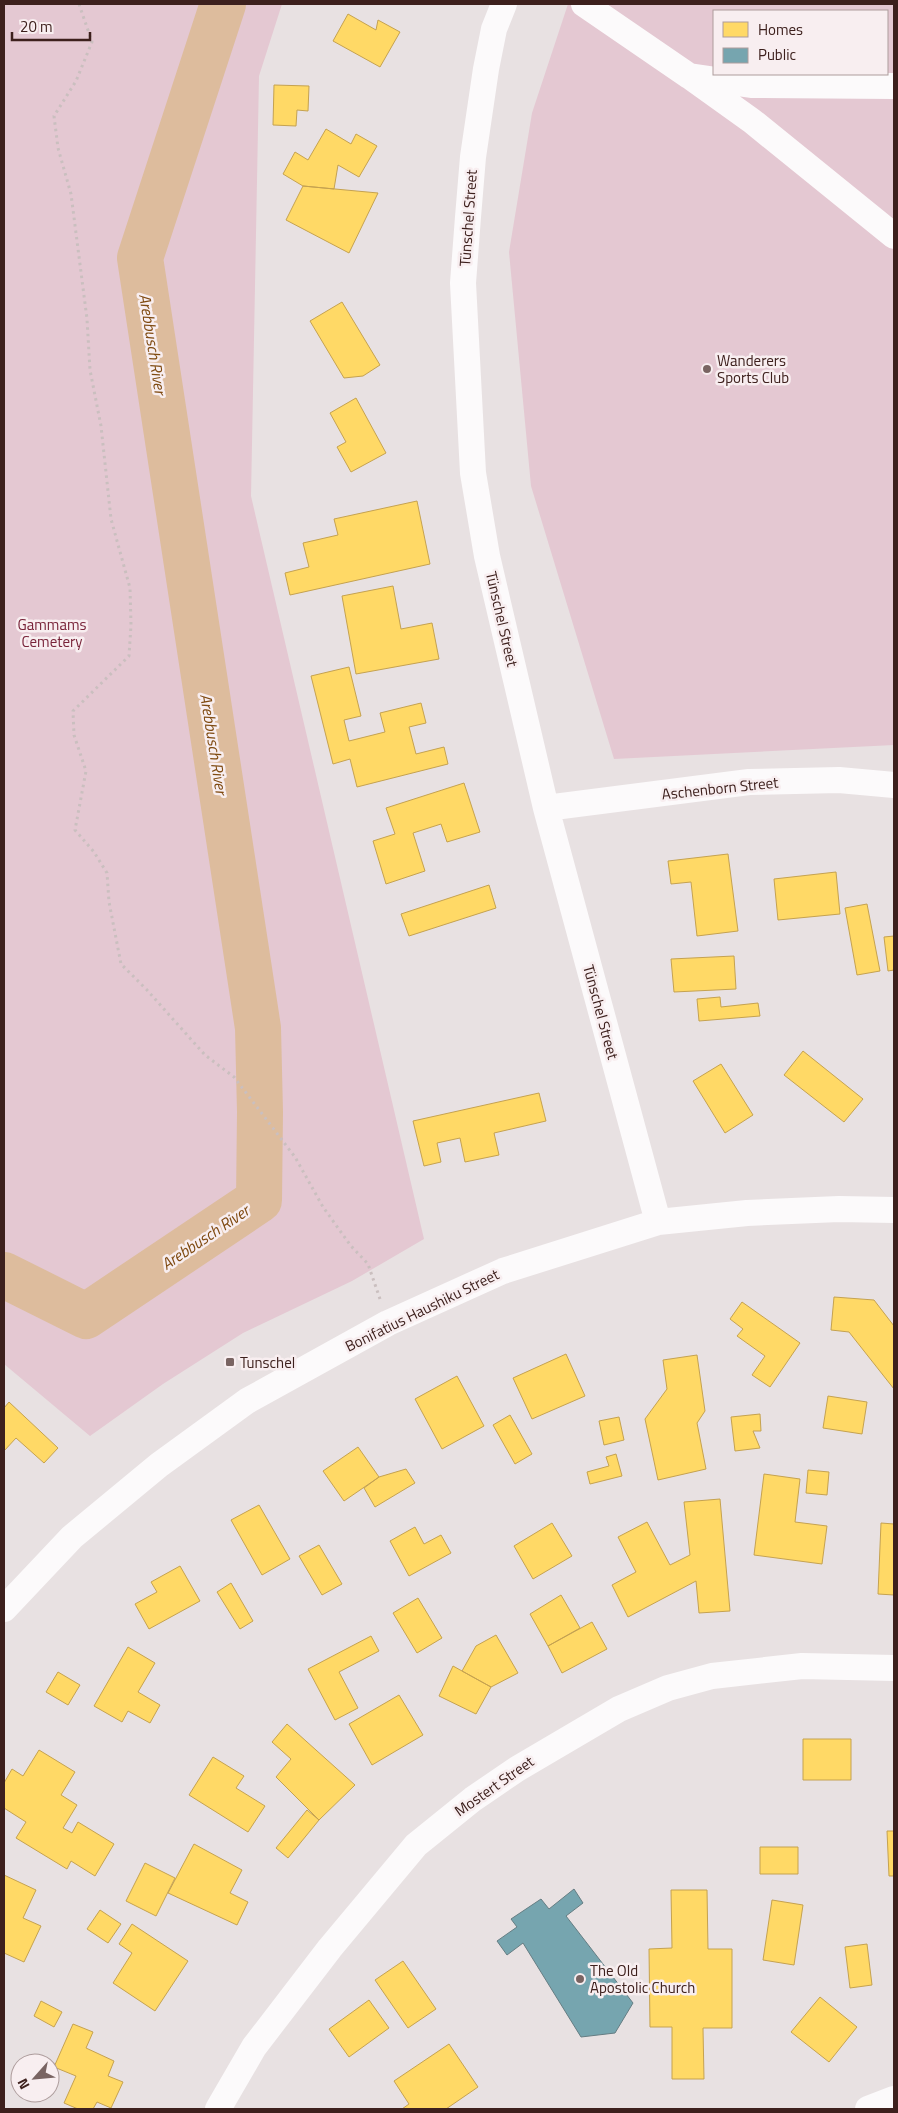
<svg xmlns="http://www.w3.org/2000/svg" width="898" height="2113" viewBox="0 0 898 2113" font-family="'Titillium Web',sans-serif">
<rect width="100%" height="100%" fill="#e8e1e2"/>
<!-- green -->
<path fill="#e4c8d2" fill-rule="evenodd" d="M4 4H282L259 76 251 496 424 1239 352 1281 243 1333 163 1384 90 1436 4 1364Z
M568 4H894V745L614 759 531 486 509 252 532 113ZM714 11H887V74H714Z"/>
<!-- homes -->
<path fill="#ffd966" stroke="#c5a250" d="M348 14 376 30 378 20 400 32 380 67 333 41Z
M274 85 309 86 308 111 297 110 296 126 273 125Z
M326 129 351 144 356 134 377 146 359 177 338 165 334 189 303 186 283 174 295 152 308 160Z
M303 186 378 193 349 253 286 220Z
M342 302 380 365 363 376 344 378 310 321Z
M356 398 386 453 351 472 337 447 346 442 330 413Z
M417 501 430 564 290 595 285 573 309 567 303 543 338 535 334 519Z
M393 586 401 629 432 623 439 659 356 674 342 596Z
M349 667 361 716 344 720 349 741 385 732 380 713 421 703 426 723 409 727 416 754 444 747 448 764 357 787 350 759 333 764 311 676Z
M464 783 480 832 447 842 441 824 413 833 425 871 386 884 373 841 395 834 386 808Z
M728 854 738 931 697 936 691 882 671 884 668 861Z
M836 872 840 914 778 920 774 879Z
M489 885 496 908 409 936 401 914Z
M867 904 880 971 857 975 845 908Z
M894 936V970L888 971 884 937Z
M734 956 736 989 674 992 671 959Z
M720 997 721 1007 758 1003 760 1016 699 1021 697 999Z
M803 1051 863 1099 844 1122 784 1075Z
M721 1064 753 1115 725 1133 693 1081Z
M539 1093 546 1121 494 1133 499 1155 465 1162 460 1138 437 1143 441 1162 424 1166 413 1121Z
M834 1297 874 1300 894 1326V1389L849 1332 831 1330Z
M742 1302 800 1343 770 1387 752 1375 765 1356 737 1336 743 1329 730 1319Z
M566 1354 585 1396 532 1419 513 1378Z
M697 1355 705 1411 697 1423 706 1469 658 1480 645 1419 667 1389 663 1360Z
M457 1376 484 1426 442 1449 415 1399Z
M828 1396 867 1402 862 1434 823 1428Z
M9 1402 58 1448 44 1463 16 1438 4 1451V1408Z
M760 1414 761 1431H753L760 1448 735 1451 731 1417Z
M510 1415 532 1454 515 1464 493 1425Z
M619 1417 624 1440 604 1445 599 1421Z
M358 1447 379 1477 344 1501 323 1471Z
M616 1454 622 1476 590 1484 587 1472 609 1466 606 1457Z
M406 1469 415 1483 375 1507 364 1488 379 1477Z
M808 1470 829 1472 827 1495 806 1493Z
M764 1474 800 1479 795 1522 827 1526 822 1564 754 1555Z
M720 1499 730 1611 699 1613 696 1581 628 1617 612 1585 636 1572 618 1537 647 1522 670 1565 690 1555 684 1502Z
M259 1505 290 1559 262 1575 231 1520Z
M552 1523 572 1556 533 1579 514 1546Z
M881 1523 894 1524V1595L878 1594Z
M415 1527 424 1544 441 1535 451 1553 409 1576 390 1541Z
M319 1545 342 1584 322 1595 299 1556Z
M180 1566 200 1601 149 1629 135 1604 157 1592 151 1582Z
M231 1583 253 1621 240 1629 217 1592Z
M561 1595 580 1628 548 1646 530 1614Z
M418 1598 442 1638 417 1653 393 1613Z
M592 1622 607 1649 562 1673 548 1646Z
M496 1635 518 1673 491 1687 462 1671 476 1646Z
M371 1636 379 1651 339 1672 358 1708 335 1720 308 1669Z
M128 1647 155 1663 138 1692 160 1705 150 1723 128 1711 122 1722 94 1706Z
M453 1666 491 1687 476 1714 439 1696Z
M58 1672 80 1685 68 1705 46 1692Z
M399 1695 423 1735 372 1765 349 1724Z
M287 1724 355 1785 319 1820 276 1777 291 1759 272 1742Z
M803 1739H851V1780H803Z
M39 1750 75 1772 61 1795 77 1805 63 1828 72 1833 78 1822 114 1844 95 1876 71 1861 67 1869 16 1838 26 1822 4 1808V1783L12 1769 23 1776Z
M213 1757 244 1776 236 1788 265 1806 248 1832 189 1795Z
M307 1810 319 1820 288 1858 276 1848Z
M887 1831H894V1876H889Z
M194 1844 242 1870 230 1893 248 1902 237 1925 168 1893Z
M760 1847H798V1874H760Z
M145 1863 175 1878 156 1916 126 1901Z
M4 1875 36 1890 23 1918 41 1926 24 1962 4 1953Z
M671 1890H707L708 1949H732V2028H703L704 2079H672V2027H650L649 1949 672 1948Z
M772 1900 803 1905 794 1965 763 1960Z
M100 1910 121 1924 108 1943 87 1929Z
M132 1924 188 1961 155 2011 113 1983 132 1953 119 1944Z
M867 1944 872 1985 850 1988 845 1947Z
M403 1961 436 2009 408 2028 375 1980Z
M820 1997 857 2027 829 2062 791 2032Z
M369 2000 389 2028 349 2057 329 2029Z
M41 2001 62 2012 54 2027 34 2016Z
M73 2024 93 2032 86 2048 114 2061 108 2076 123 2082 111 2108 97 2102 93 2109H78L64 2103 76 2076 54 2067Z
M449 2044 478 2087 446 2109H402L409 2104 394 2081Z"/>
<!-- public -->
<path fill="#76a5af" stroke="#657d83" d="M574 1889 583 1903 566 1916 633 2003 615 2033 581 2037 523 1943 507 1955 497 1941 517 1927 511 1919 541 1899 549 1909Z"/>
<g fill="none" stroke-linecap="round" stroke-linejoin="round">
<!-- river -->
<path stroke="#ddbc9d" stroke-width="46" d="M4 1275 86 1316 259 1200 260 1112 258 1028 140 258 223 4"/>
<!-- path -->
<path stroke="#cabfbf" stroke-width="3" stroke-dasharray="2.5 4" stroke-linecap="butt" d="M79 4 92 42 76 81 54 116 58 148 71 194 87 319 90 370 101 426 111 519 130 588 131 625 129 656 73 711 74 735 86 771 75 830 94 852 107 873 109 902 121 964 147 990 205 1055 234 1077 295 1157 323 1207 351 1246 368 1264 380 1299"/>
<!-- minor -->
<path stroke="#fcfafb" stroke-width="26" d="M504 4 494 29 486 69 473 157 468 217 463 283 473 473 487 556 546 808 658 1222
M584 4 689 76 751 85 894 86
M692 78 752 121 894 236
M546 808 749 782 839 780 894 785
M4 1609 72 1537 159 1465 247 1401 388 1323 503 1271 658 1222 747 1213 839 1209 894 1210
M218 2109 254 2047 330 1948 416 1845 473 1799 517 1769 619 1709 668 1688 712 1676 802 1666 894 1668
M868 2109 894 2099"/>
</g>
<!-- markers -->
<g fill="#796462" stroke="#f8eef0" stroke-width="2">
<circle cx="707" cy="369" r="5"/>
<rect x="225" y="1357" width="10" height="10" rx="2.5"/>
<circle cx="580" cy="1979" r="5"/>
</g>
<g text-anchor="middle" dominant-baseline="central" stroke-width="5" stroke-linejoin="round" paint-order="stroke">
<!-- street labels -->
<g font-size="15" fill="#3d201d" stroke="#f8eef0">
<text transform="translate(468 218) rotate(-86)">Tünschel Street</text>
<text transform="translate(502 619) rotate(77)">Tünschel Street</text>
<text transform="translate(720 788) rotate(-6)">Aschenborn Street</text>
<text transform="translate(601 1012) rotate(75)">Tünschel Street</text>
<text transform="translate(422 1310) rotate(-26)">Bonifatius Haushiku Street</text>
<text transform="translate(494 1786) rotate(-35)">Mostert Street</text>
</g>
<!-- poi labels -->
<g font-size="15" fill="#3d201d" stroke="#f8eef0" text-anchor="start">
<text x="717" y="360">Wanderers<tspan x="717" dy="17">Sports Club</tspan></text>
<text x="240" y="1362">Tunschel</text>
<text x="590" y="1970">The Old<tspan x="590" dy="17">Apostolic Church</tspan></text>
</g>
<!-- park labels -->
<g font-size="15" fill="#782339" stroke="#f8eef0">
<text x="52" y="624">Gammams<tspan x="52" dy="17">Cemetery</tspan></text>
</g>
<!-- water labels -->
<g font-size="16" font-style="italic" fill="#7f4a11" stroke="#f8eef0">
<text transform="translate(153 344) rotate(81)">Arebbusch River</text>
<text transform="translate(214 744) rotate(81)">Arebbusch River</text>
<text transform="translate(205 1237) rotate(-34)">Arebbusch River</text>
</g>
</g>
<!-- border -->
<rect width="898" height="2113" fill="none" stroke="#3d201d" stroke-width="10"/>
<!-- legend -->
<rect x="713" y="10" width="175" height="65" fill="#f8eef0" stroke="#ad9c9c"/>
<rect x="723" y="22" width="25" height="15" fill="#ffd966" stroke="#ad9c9c"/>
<text x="758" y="35" font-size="15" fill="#3d201d">Homes</text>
<rect x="723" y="48" width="25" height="15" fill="#76a5af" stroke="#ad9c9c"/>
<text x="758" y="60" font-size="15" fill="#3d201d">Public</text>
<!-- north arrow -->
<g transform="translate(35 2078) rotate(243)"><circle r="24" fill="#f8eef0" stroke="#ad9c9c"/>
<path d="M0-4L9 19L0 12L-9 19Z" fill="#796462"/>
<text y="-8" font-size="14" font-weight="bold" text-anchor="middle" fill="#3d201d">N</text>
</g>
<!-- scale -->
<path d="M12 32v8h78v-8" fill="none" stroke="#3d201d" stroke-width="2.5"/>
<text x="20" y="32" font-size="15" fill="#3d201d" stroke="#f8eef0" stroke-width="4" paint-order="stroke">20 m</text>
</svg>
